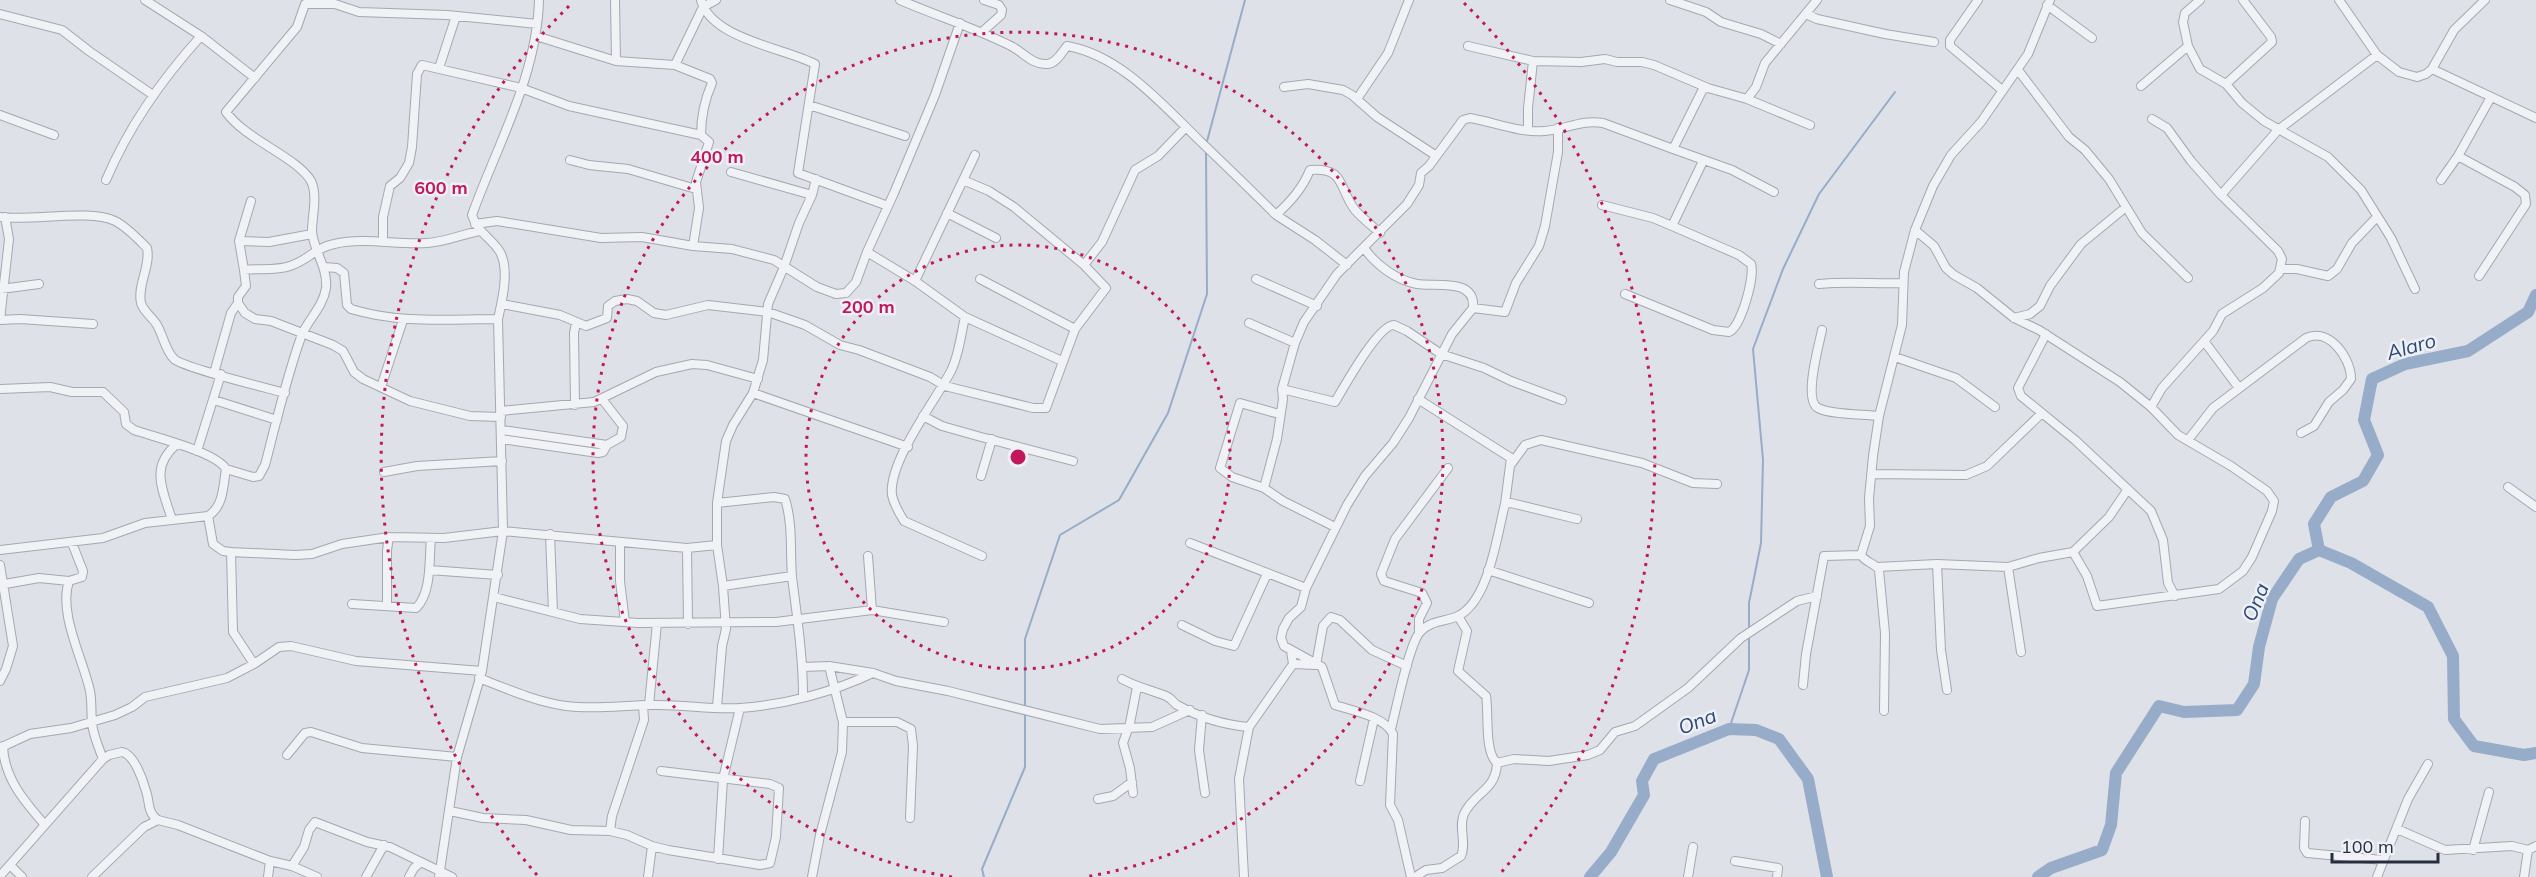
<svg xmlns="http://www.w3.org/2000/svg" width="2536" height="877" viewBox="0 0 2536 877" font-family="Mulish,sans-serif">
<rect width="100%" height="100%" fill="#dee1e8"/>
<g fill="none" stroke-linecap="round" stroke-linejoin="round">
<!-- stream -->
<path stroke="#97acc9" stroke-width="2" d="M1206 145 1245 0
M1749 631V603L1761 543 1763 460 1753 349 1783 269 1819 194 1895 92
M1025 708V639L1060 535 1119 500 1168 413 1207 294 1206 151
M1729 729 1749 670V637
M984 877 982 869 1025 767V713"/>
<!-- river -->
<path stroke="#97acc9" stroke-width="12" d="M2319 550 2314 524 2331 497 2363 481 2378 455 2364 420 2372 379 2405 364 2468 351 2528 312 2536 295
M1590 877 1611 852 1644 795 1642 781 1654 759 1729 729 1756 730 1779 739 1808 779 1827 877
M2038 877 2051 868 2102 850 2111 825 2116 773 2159 706 2184 712 2237 710 2254 684 2259 647 2272 599 2299 559 2319 550 2351 563 2428 607 2453 656 2454 719 2474 746 2524 755 2536 753"/>
<!-- street casing -->
<g stroke="#a3a8b2" stroke-width="10">
<path id="street" d="M145 0 201 36 255 78
M615 0 616 61
M701 0C711 39 785 48 815 64L798 173 888 206
M900 0C937 16 975 28 1011 46 1023 52 1032 65 1047 64 1056 64 1062 52 1067 46 1120 55 1162 104 1200 141 1225 165 1251 190 1276 215
M1670 0 1706 12 1721 22 1761 34 1781 44
M1978 0 1950 40V46L2002 90
M2200 0 2185 13 2183 22 2188 46 2200 69 2226 84 2242 103 2264 121 2328 157 2361 190 2391 238 2415 289
M2339 0 2377 55 2399 72 2417 77 2426 74 2432 69 2454 30 2485 0
M2047 5 2092 38
M0 14 62 30 89 51 153 95
M1806 14 1817 19 1885 34 1934 42
M982 32 1001 15 1002 10 999 5 984 0
M536 36 616 61 675 65 703 7 716 0
M1468 46 1533 61 1581 62 1605 59 1617 62H1642L1654 65 1708 88
M675 65 710 79 712 83C705 99 701 118 701 135L709 142 696 182 699 208 693 246
M439 68 456 16
M2432 69 2536 118
M2018 70 2069 137 2085 150 2109 179 2142 233 2188 278
M2226 84 2272 42 2271 37 2243 0
M2141 86 2188 46
M1284 87 1308 84 1343 90 1352 95 1377 117 1435 155
M1357 99 1388 53 1409 0
M1747 99 1810 125
M809 105 905 136
M0 115 54 135
M1528 130V108L1533 61
M1673 149 1732 170 1774 192
M2458 156 2515 187 2525 195 2526 204 2479 276
M570 160 589 165 628 169 696 189
M731 172 812 195
M106 180C129 126 162 79 201 36
M963 180 989 191 1014 207 1084 265
M2441 180 2458 156 2491 97
M2221 195 2278 130 2377 55
M251 201 239 241 244 270C259 268 276 271 290 266 309 260 314 248 334 244 365 237 396 245 427 243 446 242 462 234 480 231
M1602 205 1653 218 1672 226 1703 161
M947 213 996 238
M0 217C32 221 90 209 115 221 127 227 138 239 147 248 151 266 137 285 141 303 143 311 153 318 157 325 163 335 165 350 174 359 184 368 267 388 285 393
M475 224 497 221 601 238 642 237 693 246 732 249 774 260 817 287 836 294 846 293 856 282 867 252 894 193 935 95 960 23
M1915 230 1934 246 1946 268 1954 275 1977 288 2014 318 2039 330 2120 382 2151 407 2178 435 2231 466 2267 491 2274 501 2272 511 2252 557 2243 571 2219 589 2097 606 2087 576 2073 552
M239 241 269 242 312 234
M383 242V217L390 186 400 178 409 163 412 147 417 74 422 65 521 88 569 106 701 135
M1364 248C1376 265 1396 280 1417 284 1434 287 1476 277 1473 308
M867 252 915 281 965 317C961 334 959 355 951 371 935 401 888 462 892 495 894 505 899 513 904 521L982 556
M1347 265 1315 240 1276 215C1291 201 1302 189 1310 170 1346 167 1338 188 1355 210 1362 218 1372 226 1380 233
M324 267 337 268 344 273 347 305 351 309C400 324 448 319 498 319
M2281 269H2297L2328 276 2337 269 2352 243 2377 217
M244 270 246 286 238 297V303L245 313 255 319 271 321 333 345 343 351 354 372 363 379 410 401 470 416 501 417
M980 279 1075 329
M1256 279 1317 306
M915 281 975 155
M1819 284C1847 281 1875 284 1903 283
M1 289 39 284
M1625 294 1713 330 1729 332C1741 327 1755 277 1751 264L1739 255 1672 226
M502 304 560 315 586 326 607 318 608 306 615 301 627 299 637 301 654 313 666 315 708 305 768 312 805 325 840 345 859 350 930 377 945 386 1033 408H1046L1075 329 1106 288 1084 265 1102 242 1135 170 1158 156 1186 127
M1473 308 1505 312 1516 283 1539 246 1545 226 1558 152V128
M965 317 1062 361
M2014 318 2030 314 2040 306 2050 286 2081 244 2126 207
M0 320 9 239 5 217
M0 320 20 319 93 324
M1249 323 1295 343
M1822 330C1819 345 1803 400 1818 408 1831 415 1863 414 1879 416
M2046 334 2018 388 2021 396 2075 440 2151 511 2163 540 2168 583 2175 596
M2204 341 2239 388
M1895 357 1956 378 1995 407
M214 373 231 313 238 303
M381 387 403 320
M0 389 50 387 72 392H103L124 412 126 424 134 430C154 437 216 452 226 469
M1282 389 1335 402C1344 387 1378 325 1394 325L1407 331 1441 354 1484 368 1511 381 1562 400
M753 393 908 447
M1418 399 1511 458 1505 504
M214 400 277 420
M575 405 574 333 576 323
M2151 407 2162 388 2213 331 2222 314 2263 288 2279 273 2282 259 2278 251 2221 195 2191 161 2167 128 2152 119
M501 411 594 402 656 372 692 364 707 365 758 379
M1279 414 1240 403 1220 468 1232 477 1264 488 1283 501 1335 527
M923 416 942 426 981 437 1073 461
M502 430 607 445 621 437 623 426 602 399
M501 439 598 453 603 452 607 445
M2188 440 2213 408 2306 338C2329 327 2351 358 2351 379L2343 390 2329 402 2314 426 2301 433
M197 451 221 374
M1512 463 1525 445 1541 440 1642 463 1693 483 1717 484
M384 472 417 466 502 461
M1872 474 1966 475 1987 466 2042 413
M981 476 992 439
M2508 487 2536 507
M1264 488 1277 439 1283 399 1282 389 1295 343 1304 322 1337 274 1407 204 1419 185 1421 173 1429 166 1463 120 1470 118C1494 122 1519 133 1544 131 1565 130 1582 119 1603 123L1673 149 1703 89 1708 88 1747 99 1756 87 1765 63 1817 0
M717 503 774 497 785 499C793 524 790 551 792 577 797 617 803 656 803 696
M208 516 213 544 223 551 231 552 233 632 254 664
M172 520C163 490 149 467 177 444
M550 534 553 612
M1190 543 1306 588
M620 544V581L625 622
M717 545 723 586 792 576
M0 550 103 538 145 523 208 516C224 506 223 486 226 469L253 477 259 476 265 465C276 423 286 379 301 337 307 320 323 308 326 288 328 267 313 250 312 231 312 216 318 195 311 181 297 157 246 140 226 112L297 27 305 4H335L359 12 447 15 537 24
M231 552 295 555 312 554 342 544 389 537 444 538 503 531 687 548
M1937 564 1941 650 1947 690
M0 565 13 646 6 669 0 681
M1877 567 1937 564 2008 567 2039 558 2073 552 2109 517 2128 489
M2008 567 2021 652
M429 570 498 575
M1488 570 1589 603
M69 581C58 613 83 659 90 691 92 702 91 712 92 723 93 735 99 748 103 759
M5 584 39 578 69 581 82 577 83 571 72 543
M494 597 580 619 638 623 776 622 872 610 868 556
M352 604 416 608C432 593 429 558 431 538
M387 606V550L389 537
M872 610 944 622
M688 624 687 548 717 545V503L726 441 733 425 753 393 763 360 768 304 784 267 799 223 812 195 816 179
M1182 625 1215 641 1234 646 1267 574
M1419 633V619L1427 603 1422 593 1384 581 1381 574 1395 539 1448 468
M1293 664 1316 665 1323 626 1331 617 1340 620 1372 650 1407 666
M803 667 829 666 873 673 896 681 948 691 1100 729 1152 727 1190 710
M479 678C507 689 537 702 566 706 596 710 624 705 653 705 682 704 712 710 740 708 785 705 833 692 873 673
M1122 679C1136 687 1151 690 1166 696 1171 698 1173 702 1177 705 1199 717 1225 725 1249 727
M1803 685 1806 654 1824 556 1861 555
M649 705 657 623
M717 707 722 646 726 629 723 586
M1884 711 1885 633 1879 570C1875 563 1866 563 1861 555L1870 526 1869 498 1873 456 1879 416 1902 325 1904 272 1915 230 1933 186 1951 155 1981 122 2028 54 2050 0
M1202 715 1199 750 1205 793
M843 722H897L911 729 913 746 910 818
M1391 729C1396 710 1409 644 1420 632 1431 620 1445 622 1458 616 1489 601 1497 535 1505 504L1511 503 1577 519
M3 746C4 778 24 801 45 825
M0 748 30 734 71 728 115 715 132 707 145 697 227 678 254 664 279 647 291 646 356 661 482 671
M287 755 305 733 311 732 362 748 457 757
M1497 763 1514 759 1549 761 1588 755 1600 750 1615 732 1635 726 1688 688 1741 638 1797 601 1817 596
M1360 781 1374 719
M1133 793 1130 768 1123 743 1130 723 1137 687
M1098 799 1113 796 1132 782
M450 811 483 818 526 820 571 830 610 831 627 835 652 846 668 850 760 865 770 863 776 837 779 788 770 784 661 771
M2305 821 2304 848 2307 853 2383 860
M2397 829 2445 850 2512 846 2528 850
M610 831 612 816 644 720 643 705
M2473 850 2489 792
M718 859 723 779 740 708
M1735 861 1778 868 1777 877
M10 865 22 877
M292 866 304 847 309 830 315 822 367 842 390 847 452 877
M0 876 103 759 109 755 122 752C134 754 143 780 146 791 150 802 147 813 158 820
M92 877 144 827 158 820 178 825 270 861 292 866 317 877
M268 877 270 861
M366 877 384 845
M409 877 414 868 420 863
M439 877 457 757 482 671 503 531 498 319C502 301 511 266 498 249 489 237 477 231 472 215 497 145 537 76 539 0
M648 877 652 846
M812 877 820 835 842 752 843 722 829 666
M1244 877 1239 779 1249 727 1293 664 1291 651
M1411 877 1398 820 1390 805 1393 734C1384 716 1353 711 1335 705L1322 667 1284 646 1281 638 1283 629 1289 618 1301 607 1306 588 1347 505 1365 476 1393 443 1409 418 1452 334 1473 308
M1415 877 1426 870 1442 868 1461 856C1467 843 1458 827 1464 814 1474 792 1496 791 1497 763 1484 752 1489 713 1486 696L1458 671 1467 631 1458 616
M1688 877 1693 847
M2377 877 2408 799 2428 764
M2524 877 2528 850 2536 846"/>
</g>
<!-- street -->
<use href="#street" stroke="#f1f2f6" stroke-width="8"/>
</g>
<!-- distance rings -->
<g fill="none" stroke="#c2185b" stroke-width="3" stroke-dasharray="3 6">
<circle cx="1018" cy="457" r="212"/>
<path d="M952 877A425 425 0 1 1 1084 877"/>
<path d="M537 875A637 637 0 0 1 572 3M1464 3A637 637 0 0 1 1499 875"/>
</g>
<g text-anchor="middle" dominant-baseline="central" stroke-width="5" stroke-linejoin="round" paint-order="stroke">
<!-- water labels -->
<g font-size="20" font-style="italic" fill="#304974" stroke="#edf0f6">
<text transform="translate(2411 346) rotate(-16)">Alaro</text>
<text transform="translate(2255 602) rotate(-68)">Ona</text>
<text transform="translate(1697 721) rotate(-21)">Ona</text>
</g>
</g>
<circle cx="1018" cy="457" r="9" fill="#c2185b" stroke="#edf0f6" stroke-width="3"/>
<g font-size="18" text-anchor="middle" font-weight="bold" fill="#c2185b" stroke="#edf0f6" stroke-width="5" stroke-linejoin="round" paint-order="stroke">
<text x="717" y="163">400 m</text>
<text x="441" y="194">600 m</text>
<text x="868" y="313">200 m</text>
</g>
<!-- scale -->
<path d="M2332 853v9h106v-9" fill="none" stroke="#272e3f" stroke-width="3"/>
<text x="2341" y="853" font-size="18" fill="#272e3f" stroke="#edf0f6" stroke-width="4.5" paint-order="stroke">100 m</text>
</svg>
